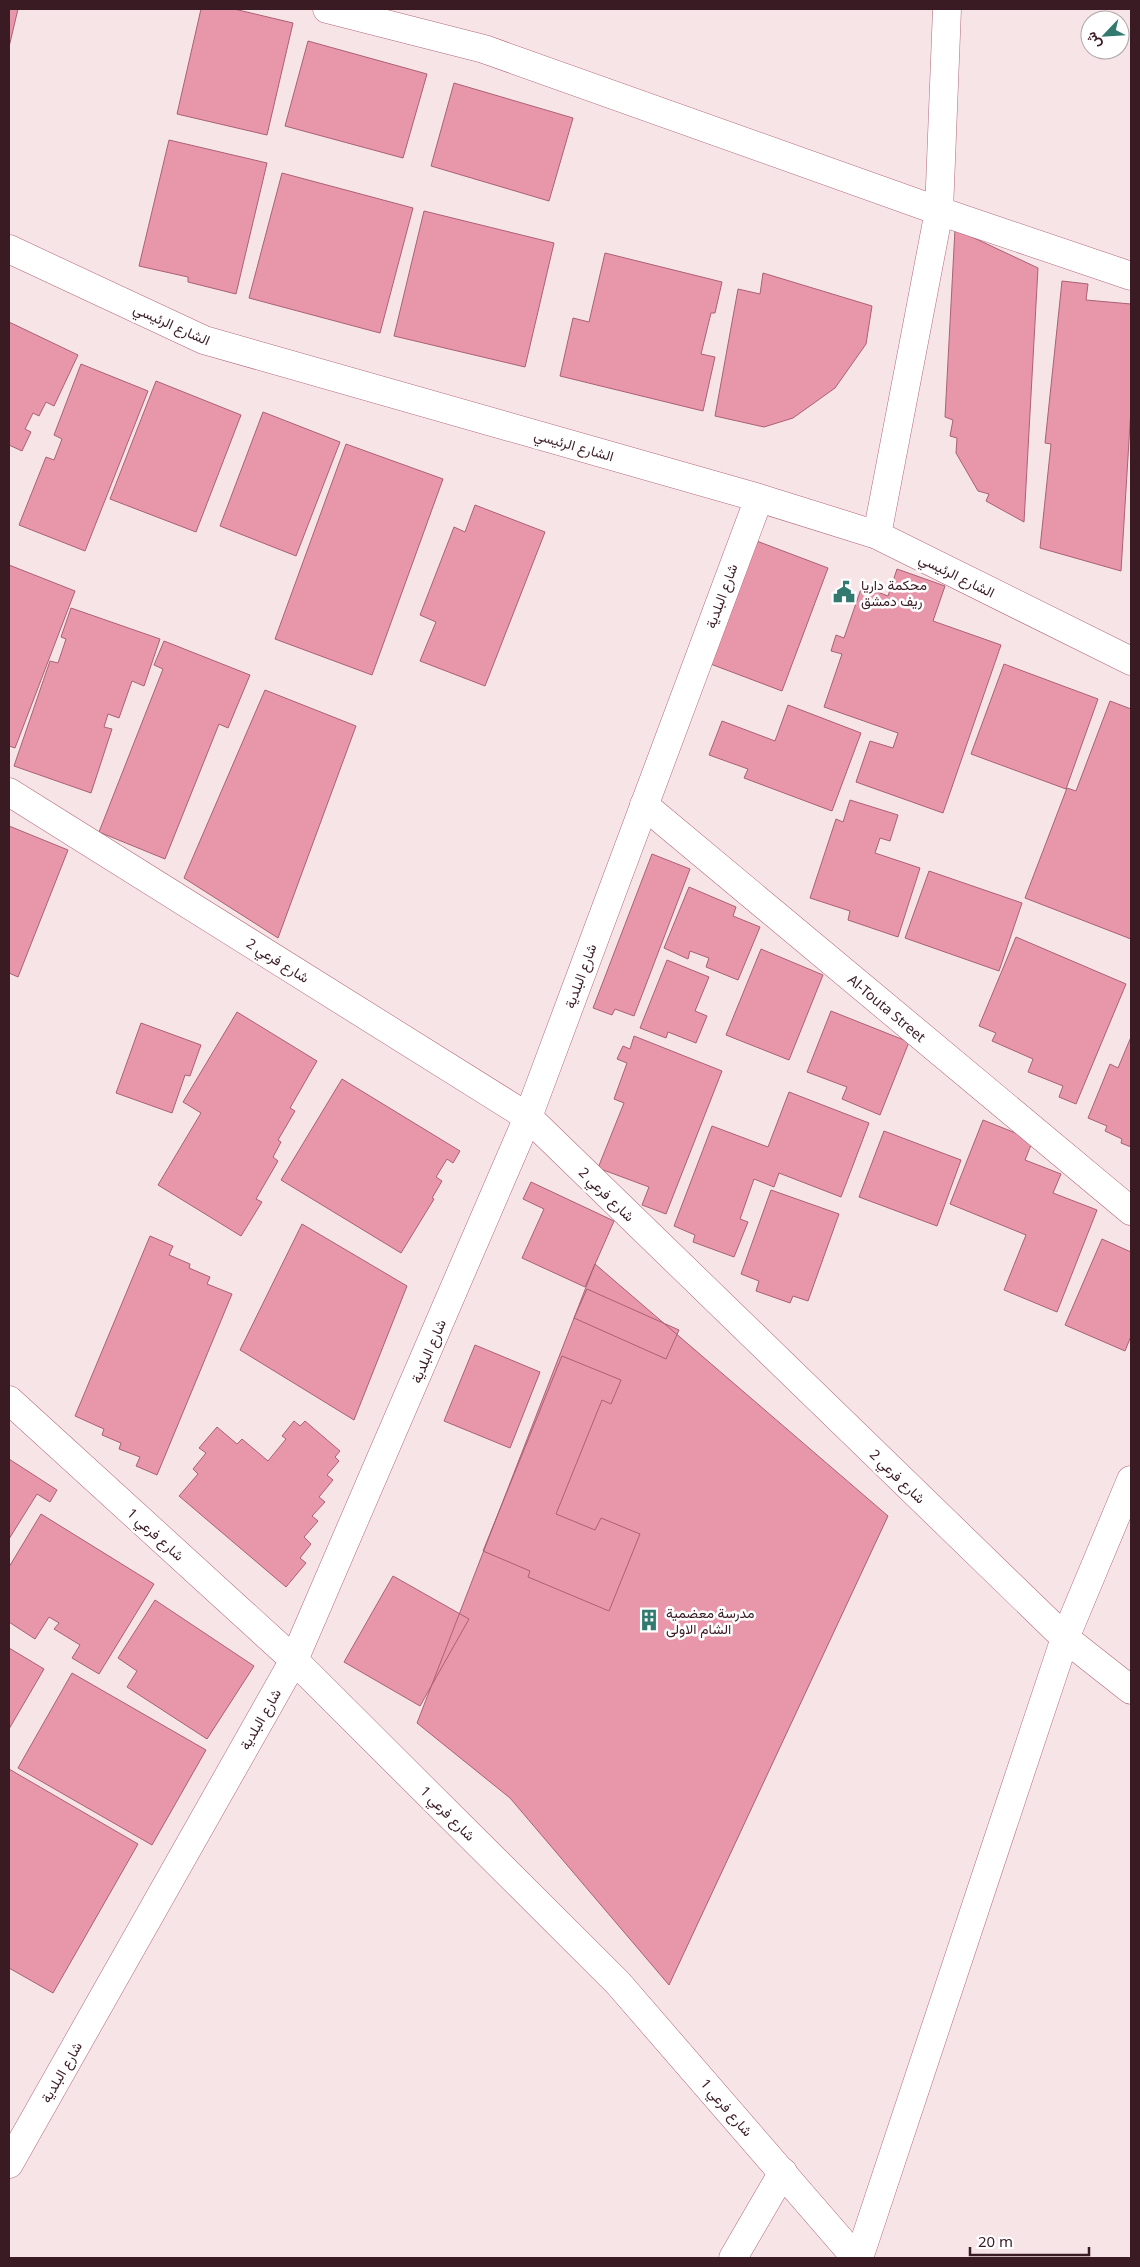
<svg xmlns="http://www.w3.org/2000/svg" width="1140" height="2267" viewBox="0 0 1140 2267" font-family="'Noto Sans',Vazirmatn,sans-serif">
<rect width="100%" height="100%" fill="#f6e4e7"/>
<!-- building -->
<path fill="#e897ab" stroke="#ab6074" d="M9 9H18L9 47Z
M201 9H234L293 23 267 135 177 114Z
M308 41 427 74 403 158 285 126Z
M454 83 573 118 549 201 431 166Z
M169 140 267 163 236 294 188 282V277L139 266Z
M282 173 413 208 380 333 249 298Z
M424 211 554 243 525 367 394 336Z
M955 229 1038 268 1024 522 986 501 989 494 978 491 956 453 957 438 950 436 953 420 945 417Z
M605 253 722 282 715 313H711L701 354 715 357 703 411 560 376 573 318 589 322Z
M763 273 872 306 866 344 835 388 793 418 764 427 715 416 738 289 760 294Z
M1062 281 1088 284 1086 300 1131 304V408L1121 571 1040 548 1051 444 1045 443Z
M9 322 78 355 54 406 46 402 39 416 33 413 25 429 31 432 22 451 9 445Z
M81 364 148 391 85 551 19 525 46 457 54 460 62 439 54 435Z
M156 381 241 415 196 532 110 499Z
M263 412 340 442 296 556 220 526Z
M346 444 443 479 372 675 275 639Z
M475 505 545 532 485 686 420 661 436 622 420 615 454 527 465 532Z
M754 540 828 568 782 691 708 663Z
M9 565 75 591 15 748 9 746Z
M897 569 945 586 933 621 1001 645 943 813 856 782 870 741 893 748 898 733 824 707 842 654 831 651 836 635 844 638 862 586 888 596Z
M71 608 160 639 144 686 132 681 119 718 108 714 104 727 112 729 91 793 14 766 50 661 58 663 66 639 61 637Z
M164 641 250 675 228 728 219 724 165 859 99 832 163 669 154 665Z
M1004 664 1098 699 1066 789 971 754Z
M265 690 356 726 278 938 184 878Z
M1110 701 1131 709V939L1025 898 1067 788 1076 791Z
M788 705 861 733 832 811 744 778 748 769 709 755 722 721 775 741Z
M850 800 898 815 890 841 880 838 875 853 920 868 898 937 848 920 850 911 810 898 836 819 843 822Z
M9 826 68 850 18 977 9 973Z
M652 854 690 869 634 1016 615 1009 612 1015 593 1008Z
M929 871 1022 903 999 971 905 938Z
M689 887 736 907 733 916 760 927 738 980 706 967 709 958 690 951 688 959 664 948Z
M1016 937 1126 984 1076 1104 1059 1097 1063 1086 1028 1072 1033 1059 992 1041 996 1033 979 1026Z
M761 949 823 975 789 1060 726 1035Z
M667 960 709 977 695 1011 707 1016 696 1043 668 1032 666 1038 640 1028Z
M831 1011 909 1042 880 1115 842 1099 847 1087 807 1072Z
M237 1012 317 1061 290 1108 295 1111 278 1140 281 1142 273 1157 278 1161 256 1199 262 1202 241 1236 158 1185 201 1113 183 1102Z
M141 1023 201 1045 190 1076 185 1075 172 1113 116 1093Z
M634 1036 722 1071 666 1214 642 1205 649 1187 598 1168 624 1103 614 1099 627 1063 617 1059 623 1046 630 1049Z
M1131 1037V1147L1121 1143 1122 1139 1105 1131 1107 1126 1088 1118 1110 1064 1118 1068Z
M342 1079 460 1151 453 1163 447 1159 436 1177 442 1181 432 1198 434 1199 401 1253 281 1180Z
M789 1092 869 1123 841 1197 779 1173 774 1187 754 1179 740 1219 748 1222 734 1257 693 1242 695 1235 674 1226 712 1126 768 1147Z
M983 1120 1033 1140 1025 1160 1061 1174 1053 1193 1097 1210 1057 1312 1004 1290 1026 1235 950 1204Z
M884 1131 961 1160 937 1226 859 1197Z
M531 1182 614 1221 585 1287 522 1258 544 1209 523 1199Z
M771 1190 839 1214 808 1301 793 1296 790 1303 756 1291 759 1281 741 1274Z
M302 1224 407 1286 354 1420 240 1350Z
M150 1236 173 1246 169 1255 190 1264 189 1268 210 1277 207 1284 232 1294 157 1475 136 1466 140 1457 119 1449 121 1443 102 1435 104 1429 75 1416Z
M1102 1239 1131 1252V1336L1125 1351 1065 1325Z
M595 1264 888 1516 669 1985 510 1798 417 1723Z
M587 1289 679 1330 666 1359 574 1318Z
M475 1345 540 1372 510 1448 444 1421Z
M562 1356 621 1380 611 1404 602 1400 556 1514 595 1530 601 1518 640 1534 609 1611 528 1577 530 1571 483 1551Z
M294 1421 300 1426 305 1421 340 1451 335 1457 339 1461 327 1475 333 1480 319 1497 325 1502 312 1516 318 1521 304 1537 311 1544 300 1558 306 1563 286 1587 179 1496 198 1474 193 1469 206 1453 199 1448 217 1427 237 1444 242 1439 268 1461 286 1439 282 1436Z
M9 1459 57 1490 50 1502 37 1494 9 1539Z
M41 1514 154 1584 99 1674 72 1658 80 1645 54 1629 59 1623 49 1617 35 1639 9 1622V1567Z
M393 1576 469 1619 420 1706 344 1662Z
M155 1600 254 1666 207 1739 127 1687 137 1671 118 1658Z
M9 1648 44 1669 9 1729Z
M72 1673 206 1750 152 1845 18 1768Z
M9 1769 138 1844 53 1993 9 1968Z"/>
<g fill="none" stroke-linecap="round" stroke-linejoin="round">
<!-- minor casing -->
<g stroke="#b4687c" stroke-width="29">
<path id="minor" d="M327 9 484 49 939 211 1131 276
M877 535 939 211 947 9
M9 792 528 1117 1065 1638 1131 1690
M644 805 1131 1211
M733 2258 783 2172
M859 2258 1065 1638"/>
</g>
<!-- tertiary casing -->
<g stroke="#b4687c" stroke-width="29">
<path id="tertiary" d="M9 249 204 340 759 498 877 535 1131 661
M9 1400 294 1660 618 1983 856 2258
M1065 1638 1131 1480
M9 2164 294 1660 528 1117 759 498"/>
</g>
<!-- minor -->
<use href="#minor" stroke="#fff" stroke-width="28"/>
<!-- tertiary -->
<use href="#tertiary" stroke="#fff" stroke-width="28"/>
</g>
<!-- icons -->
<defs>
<g id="civic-bare" transform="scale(1.725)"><path d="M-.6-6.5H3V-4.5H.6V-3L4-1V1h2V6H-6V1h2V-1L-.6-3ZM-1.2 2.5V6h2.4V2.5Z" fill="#32796f" stroke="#fff" stroke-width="2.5" paint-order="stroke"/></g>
<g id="building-bare" transform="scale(1.725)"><path d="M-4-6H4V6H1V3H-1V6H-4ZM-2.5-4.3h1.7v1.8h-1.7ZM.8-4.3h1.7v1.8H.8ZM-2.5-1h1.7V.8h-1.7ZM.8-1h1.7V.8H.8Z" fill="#32796f" stroke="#fff" stroke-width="2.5" paint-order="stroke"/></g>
</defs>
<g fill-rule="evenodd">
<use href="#civic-bare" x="844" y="592"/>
<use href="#building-bare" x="649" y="1620"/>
</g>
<g text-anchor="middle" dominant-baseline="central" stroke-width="5" stroke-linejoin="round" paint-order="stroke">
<!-- street labels -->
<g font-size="14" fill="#3a1b24" stroke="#fff">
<text transform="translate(172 324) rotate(24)">الشارع الرئيسي</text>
<text transform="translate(574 445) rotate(16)">الشارع الرئيسي</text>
<text transform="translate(957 575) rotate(26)">الشارع الرئيسي</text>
<text transform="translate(721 596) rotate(-70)">شارع البلدية</text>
<text transform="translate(278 960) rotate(32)">شارع فرعي 2</text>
<text transform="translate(580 976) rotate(-70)">شارع البلدية</text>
<text transform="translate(887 1008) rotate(40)">Al-Touta Street</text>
<text transform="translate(607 1194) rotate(44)">شارع فرعي 2</text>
<text transform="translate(428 1351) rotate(-67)">شارع البلدية</text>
<text transform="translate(898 1476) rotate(44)">شارع فرعي 2</text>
<text transform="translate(156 1534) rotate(42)">شارع فرعي 1</text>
<text transform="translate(260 1719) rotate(-60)">شارع البلدية</text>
<text transform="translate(448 1813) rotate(45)">شارع فرعي 1</text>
<text transform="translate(61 2072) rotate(-60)">شارع البلدية</text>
<text transform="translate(727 2107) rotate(49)">شارع فرعي 1</text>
</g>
<!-- poi labels -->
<g font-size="14" fill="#3a1b24" stroke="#fff" text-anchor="start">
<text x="861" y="584">محكمة داريا<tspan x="861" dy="16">ريف دمشق</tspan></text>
<text x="666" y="1612">مدرسة معضمية<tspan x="666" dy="16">الشام الاولى</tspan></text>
</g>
</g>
<!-- border -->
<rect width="1140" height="2267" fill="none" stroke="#3a1b24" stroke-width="20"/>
<!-- north arrow -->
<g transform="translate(1105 35) rotate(245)"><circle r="24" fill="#ffffff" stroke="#b0a4a7"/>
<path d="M0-4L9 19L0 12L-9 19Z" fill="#32796f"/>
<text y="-8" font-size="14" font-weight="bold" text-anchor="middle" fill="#3a1b24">ش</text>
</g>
<!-- scale -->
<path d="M970 2247v8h119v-8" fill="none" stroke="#3a1b24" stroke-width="2.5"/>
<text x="978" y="2247" font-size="15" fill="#3a1b24" stroke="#ffffff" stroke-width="4" paint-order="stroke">20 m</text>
</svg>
